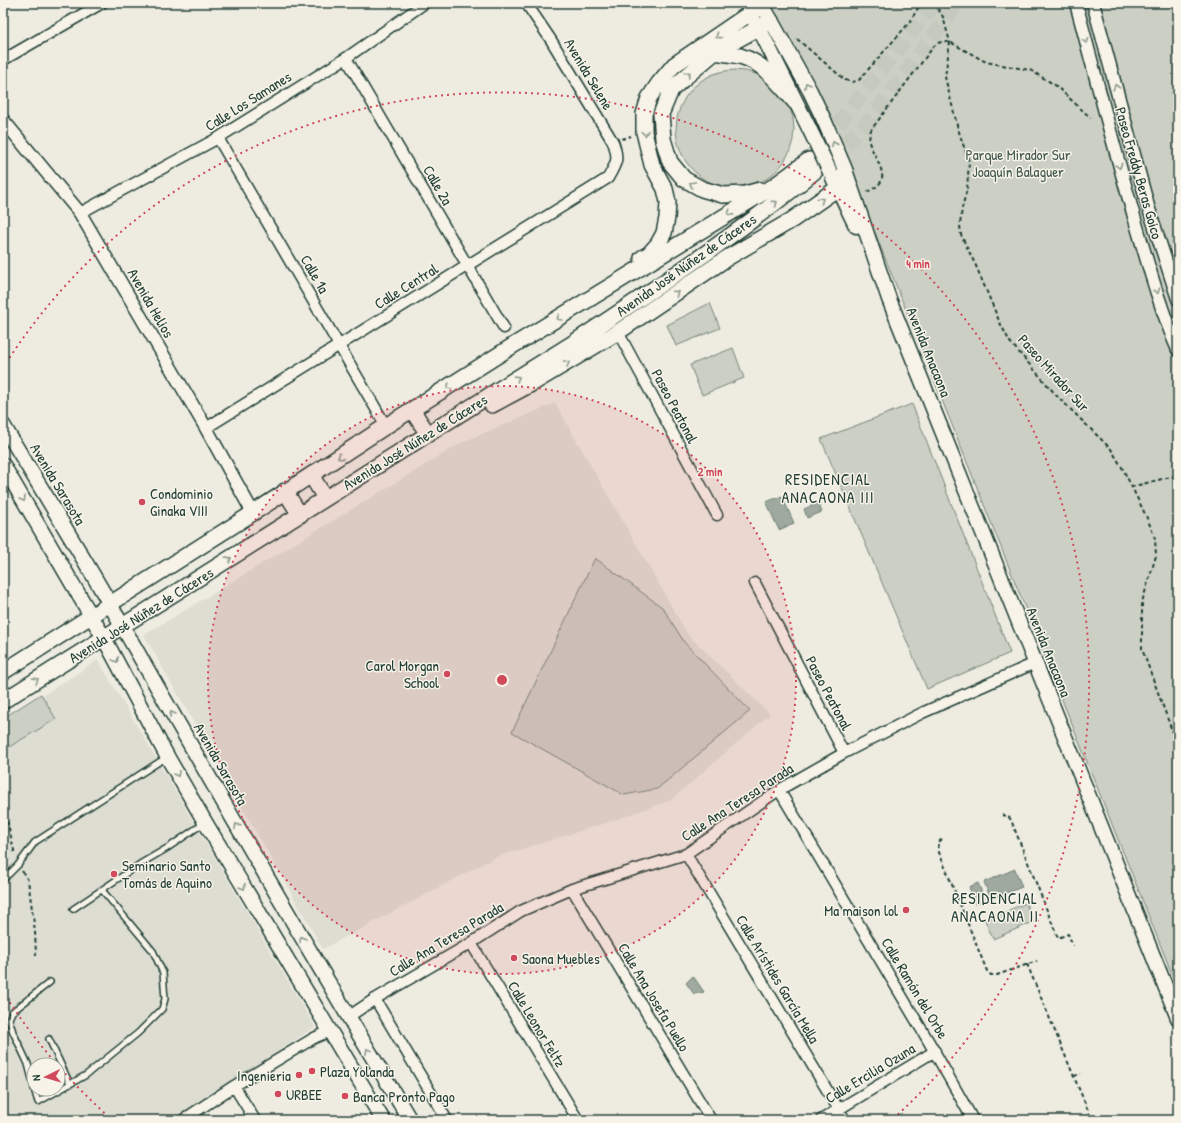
<svg xmlns="http://www.w3.org/2000/svg" width="1181" height="1123" viewBox="0 0 1181 1123" font-family="'Patrick Hand',sans-serif">
<rect width="100%" height="100%" fill="#eeece1"/>
<filter id="ink" filterUnits="userSpaceOnUse"><feTurbulence type="fractalNoise" baseFrequency=".025" numOctaves="2"/><feDisplacementMap in="SourceGraphic" scale="8" xChannelSelector="R" yChannelSelector="G"/><feConvolveMatrix kernelMatrix="1 2 1 2 8 2 1 2 1" color-interpolation-filters="sRGB"/></filter>
<g filter="url(#ink)">
<!-- built -->
<path fill="#ddddd2" fill-rule="evenodd" d="M555 403 688 635 770 714 671 800 609 822 496 857 323 949 144 635 463 442Z
M98 660 315 1027 175 1120H3V721ZM34 1065H58V1089H34Z"/>
<!-- green -->
<path fill="#cccfc4" stroke="#76867c" d="M767 3H1178V989L827 113Z
M676 129a59 59 0 1 1 118 0a59 59 0 1 1-118 0Z
M710 303 720 328 676 346 667 325Z
M733 348 744 378 702 395 690 365Z
M912 404 1010 653 927 689 821 439Z
M595 558 663 608 684 642 750 711 657 789 624 795 512 732Z
M41 694 56 719 9 747 3 737V718Z
M1026 903 1033 922 993 939 985 920Z"/>
<!-- water -->
<path fill="#9fa99f" stroke="#6c7e74" d="M782 496 794 523 779 530 766 502Z
M818 503 822 512 807 518 804 509Z
M1015 869 1022 887 991 899 984 882Z
M978 883 985 900 975 904 969 887Z
M693 976 704 992 694 994 686 983Z"/>
<g fill="none" stroke-linecap="round" stroke-linejoin="round">
<!-- primary-tunnel -->
<path stroke="#c5c9be" stroke-width="15" stroke-dasharray="15 8" stroke-linecap="butt" d="M828 159 866 125 958 3
M809 160 935 3"/>
<!-- service casing -->
<g stroke="#1f3d34" stroke-width="8">
<path id="service" d="M3 880 18 865 35 842 159 762 167 758
M73 909 140 864 169 847 204 823
M49 1039 70 1084
M34 1087 28 1064 13 1032 9 1019 12 1012 50 982
M34 1089 38 1102 86 1075 138 1033 162 1009 165 999 163 973 153 951 102 890"/>
</g>
<!-- minor casing -->
<g stroke="#1f3d34" stroke-width="13">
<path id="minor" d="M346 58 504 328
M3 60 102 3
M218 138 386 426
M80 213 218 138 346 58 425 3
M618 332 717 515
M206 428 608 178C617 162 619 159 613 142L551 40 526 3
M755 583 844 753
M779 790 929 1042 973 1120
M686 854 845 1120
M572 889 711 1120
M471 943 578 1120
M375 999 447 1120
M348 1017 375 999 471 943 521 911 572 889 686 854 779 790 844 753 922 713 1035 663
M234 1086 255 1120
M183 1120 234 1086 314 1038 330 1031
M821 1120 935 1051"/>
</g>
<!-- tertiary casing -->
<g stroke="#1f3d34" stroke-width="15">
<path id="tertiary" d="M1076 3C1095 75 1114 148 1135 220 1148 264 1160 308 1178 350
M1093 3 1148 206 1178 299
M3 120 80 213 206 428 253 513"/>
</g>
<!-- secondary casing -->
<g stroke="#1f3d34" stroke-width="17">
<path id="secondary" d="M748 3 750 14 759 28 809 128
M759 3 763 6 810 91 824 120
M844 167 889 299 1178 1018
M833 178 856 226
M3 425C39 485 76 545 111 606 209 778 308 950 410 1120
M3 465 104 638 168 758 205 822 383 1120"/>
</g>
<!-- primary casing -->
<g stroke="#1f3d34" stroke-width="18">
<path id="primary" d="M715 52C724 54 734 54 743 57 765 64 780 85 795 102
M760 190 745 194 723 195 702 189 684 179 670 162 663 139 661 114 671 90 682 80 715 52 771 21
M642 258 649 254 658 244 664 233 667 218 668 202 665 189 652 165 644 132V114L649 98 659 83 674 65 743 18 763 6
M492 405 533 383 618 332 727 258 792 220 838 188 845 171
M412 410 428 434
M311 475 325 498
M285 491 300 515
M3 672 253 513 386 426 514 345 771 188 789 175 809 160
M3 701 573 343C620 312 666 281 712 249 748 223 784 198 817 169"/>
</g>
<!-- path -->
<path stroke="#1f3d34" stroke-width="2" stroke-dasharray="4 3" stroke-linecap="butt" d="M934 3 943 17 950 42 945 77 958 129 969 162 967 189 962 208 960 225 961 235 976 266 1000 323 1010 342 1057 396 1111 449 1123 469 1147 518 1155 538 1156 556 1142 602V649L1178 747
M797 39 845 80 853 82 859 80 909 23 921 3
M622 139 631 136
M867 192C871 190 877 187 880 183 888 173 872 153 869 142 869 138 870 134 871 130L934 46 938 43 942 42H950L986 62 1030 70 1055 85 1091 118
M1131 487 1178 475
M3 815 8 824 15 855
M1002 815 1008 816 1011 820 1058 938 1068 934 1073 946
M942 839 938 843V850L987 971 991 975H997L1037 961
M22 871 28 880 35 931 36 956
M1027 964 1092 1120
M1074 1076 1081 1074"/>
<!-- service -->
<use href="#service" stroke="#f7f3e8" stroke-width="5"/>
<!-- minor -->
<use href="#minor" stroke="#f7f3e8" stroke-width="10"/>
<!-- tertiary -->
<use href="#tertiary" stroke="#f7f3e8" stroke-width="12"/>
<!-- secondary -->
<use href="#secondary" stroke="#f7f3e8" stroke-width="14"/>
<!-- primary -->
<use href="#primary" stroke="#f7f3e8" stroke-width="15"/>
<!-- secondary-bridge casing -->
<g stroke="#1f3d34" stroke-width="17" stroke-linecap="butt">
<path id="secondary-bridge" d="M824 120 844 167
M809 128 830 172"/>
</g>
<!-- secondary-bridge -->
<use href="#secondary-bridge" stroke="#f7f3e8" stroke-width="14"/>
</g>
<!-- one-way arrows -->
<defs><path id="oneway-chevron" d="M-2-3.5L2.5 0L-2 3.5" fill="none" stroke-width="1.6" stroke-linecap="round" stroke-linejoin="round"/></defs>
<g stroke="#8b988e">
<use href="#oneway-chevron" transform="translate(718 36) rotate(146)"/>
<use href="#oneway-chevron" transform="translate(1086 41) rotate(75)"/>
<use href="#oneway-chevron" transform="translate(688 74) rotate(-40)"/>
<use href="#oneway-chevron" transform="translate(807 85) rotate(-119)"/>
<use href="#oneway-chevron" transform="translate(1116 87) rotate(-105)"/>
<use href="#oneway-chevron" transform="translate(645 133) rotate(81)"/>
<use href="#oneway-chevron" transform="translate(834 144) rotate(-113)"/>
<use href="#oneway-chevron" transform="translate(1119 166) rotate(75)"/>
<use href="#oneway-chevron" transform="translate(692 184) rotate(-149)"/>
<use href="#oneway-chevron" transform="translate(821 200) rotate(-35)"/>
<use href="#oneway-chevron" transform="translate(775 203) rotate(-37)"/>
<use href="#oneway-chevron" transform="translate(730 213) rotate(148)"/>
<use href="#oneway-chevron" transform="translate(1157 291) rotate(71)"/>
<use href="#oneway-chevron" transform="translate(676 293) rotate(-34)"/>
<use href="#oneway-chevron" transform="translate(559 318) rotate(149)"/>
<use href="#oneway-chevron" transform="translate(567 363) rotate(-31)"/>
<use href="#oneway-chevron" transform="translate(517 378) rotate(-32)"/>
<use href="#oneway-chevron" transform="translate(449 387) rotate(148)"/>
<use href="#oneway-chevron" transform="translate(340 457) rotate(147)"/>
<use href="#oneway-chevron" transform="translate(23 499) rotate(60)"/>
<use href="#oneway-chevron" transform="translate(229 559) rotate(-32)"/>
<use href="#oneway-chevron" transform="translate(116 660) rotate(62)"/>
<use href="#oneway-chevron" transform="translate(36 680) rotate(-32)"/>
<use href="#oneway-chevron" transform="translate(172 714) rotate(-120)"/>
<use href="#oneway-chevron" transform="translate(177 774) rotate(60)"/>
<use href="#oneway-chevron" transform="translate(237 826) rotate(-120)"/>
<use href="#oneway-chevron" transform="translate(243 887) rotate(59)"/>
<use href="#oneway-chevron" transform="translate(302 939) rotate(-120)"/>
<use href="#oneway-chevron" transform="translate(368 1051) rotate(-121)"/>
</g>
</g>
<!-- distance rings -->
<circle cx="502" cy="680" r="294" fill="#d1495b" fill-opacity=".12"/>
<g fill="none" stroke="#d1495b" stroke-width="2" stroke-dasharray="2 4">
<circle cx="502" cy="680" r="294"/>
<path d="M109 1117A588 588 0 0 1 3 992M3 368A588 588 0 1 1 895 1117"/>
</g>
<!-- markers -->
<g fill="#d1495b" stroke="#f7f3e8" stroke-width="1.5">
<circle cx="142" cy="502" r="4"/>
<circle cx="447" cy="674" r="4"/>
<circle cx="114" cy="874" r="4"/>
<circle cx="906" cy="910" r="4"/>
<circle cx="514" cy="958" r="4"/>
<circle cx="312" cy="1071" r="4"/>
<circle cx="299" cy="1075" r="4"/>
<circle cx="278" cy="1094" r="4"/>
<circle cx="345" cy="1096" r="4"/>
</g>
<g text-anchor="middle" dominant-baseline="central" stroke-width="3" stroke-linejoin="round" paint-order="stroke">
<!-- street labels -->
<g font-size="15" fill="#1f3d34" stroke="#f7f3e8">
<text transform="translate(589 74) rotate(59)">Avenida Selene</text>
<text transform="translate(248 101) rotate(-32)">Calle Los Samanes</text>
<text transform="translate(1139 173) rotate(74)">Paseo Freddy Beras Goico</text>
<text transform="translate(438 185) rotate(60)">Calle 2a</text>
<text transform="translate(686 265) rotate(-35)">Avenida José Núñez de Cáceres</text>
<text transform="translate(315 274) rotate(60)">Calle 1a</text>
<text transform="translate(406 286) rotate(-32)">Calle Central</text>
<text transform="translate(151 303) rotate(60)">Avenida Helios</text>
<text transform="translate(929 352) rotate(68)">Avenida Anacaona</text>
<text transform="translate(1054 373) rotate(48)">Paseo Mirador Sur</text>
<text transform="translate(675 406) rotate(62)">Paseo Peatonal</text>
<text transform="translate(415 442) rotate(-32)">Avenida José Núñez de Cáceres</text>
<text transform="translate(58 484) rotate(59)">Avenida Sarasota</text>
<text transform="translate(141 615) rotate(-32)">Avenida José Núñez de Cáceres</text>
<text transform="translate(1049 652) rotate(68)">Avenida Anacaona</text>
<text transform="translate(829 693) rotate(62)">Paseo Peatonal</text>
<text transform="translate(221 764) rotate(60)">Avenida Sarasota</text>
<text transform="translate(737 802) rotate(-33)">Calle Ana Teresa Parada</text>
<text transform="translate(446 939) rotate(-31)">Calle Ana Teresa Parada</text>
<text transform="translate(778 979) rotate(59)">Calle Arístides García Mella</text>
<text transform="translate(915 988) rotate(59)">Calle Ramón del Orbe</text>
<text transform="translate(654 997) rotate(59)">Calle Ana Josefa Puello</text>
<text transform="translate(537 1024) rotate(59)">Calle Leonor Feltz</text>
<text transform="translate(870 1073) rotate(-31)">Calle Ercilia Ozuna</text>
</g>
<!-- park labels -->
<g font-size="15" fill="#425a51" stroke="#f7f3e8">
<text x="1018" y="154">Parque Mirador Sur<tspan x="1018" dy="17">Joaquín Balaguer</tspan></text>
</g>
<!-- poi labels -->
<g font-size="15" fill="#1f3d34" stroke="#f7f3e8" text-anchor="start">
<text x="150" y="493">Condominio<tspan x="150" dy="17">Ginaka VIII</tspan></text>
<text x="439" y="665" text-anchor="end">Carol Morgan<tspan x="439" dy="17">School</tspan></text>
<text x="122" y="865">Seminario Santo<tspan x="122" dy="17">Tomás de Aquino</tspan></text>
<text x="898" y="910" text-anchor="end">Ma maison lol</text>
<text x="522" y="958">Saona Muebles</text>
<text x="320" y="1071">Plaza Yolanda</text>
<text x="291" y="1075" text-anchor="end">Ingenieria</text>
<text x="286" y="1094">URBEE</text>
<text x="353" y="1096">Banca Pronto Pago</text>
</g>
<!-- neighbourhood labels -->
<g font-size="16" letter-spacing="1" fill="#1f3d34" stroke="#f7f3e8">
<text x="828" y="479">RESIDENCIAL<tspan x="828" dy="18">ANACAONA III</tspan></text>
<text x="995" y="898">RESIDENCIAL<tspan x="995" dy="18">ANACAONA II</tspan></text>
</g>
</g>
<circle cx="502" cy="680" r="6" fill="#d1495b" stroke="#f7f3e8" stroke-width="2"/>
<g font-size="12" text-anchor="middle" font-weight="bold" fill="#d1495b" stroke="#f7f3e8" stroke-width="3" stroke-linejoin="round" paint-order="stroke">
<text x="918" y="268">4 min</text>
<text x="710" y="476">2 min</text>
</g>
<!-- margin -->
<rect width="1181" height="1123" fill="none" stroke="#f7f3e8" stroke-width="16"/>
<rect x="8" y="8" width="1165" height="1107" fill="none" stroke="#1f3d34" stroke-width="1.5" filter="url(#ink)"/>
<!-- north arrow -->
<g transform="translate(46 1077) rotate(265)"><circle r="19" fill="#f7f3e8" stroke="#a1aaa0"/>
<path d="M0-3L7 15L0 10L-7 15Z" fill="#d1495b"/>
<text y="-6" font-size="11" font-weight="bold" text-anchor="middle" fill="#1f3d34">N</text>
</g>
</svg>
